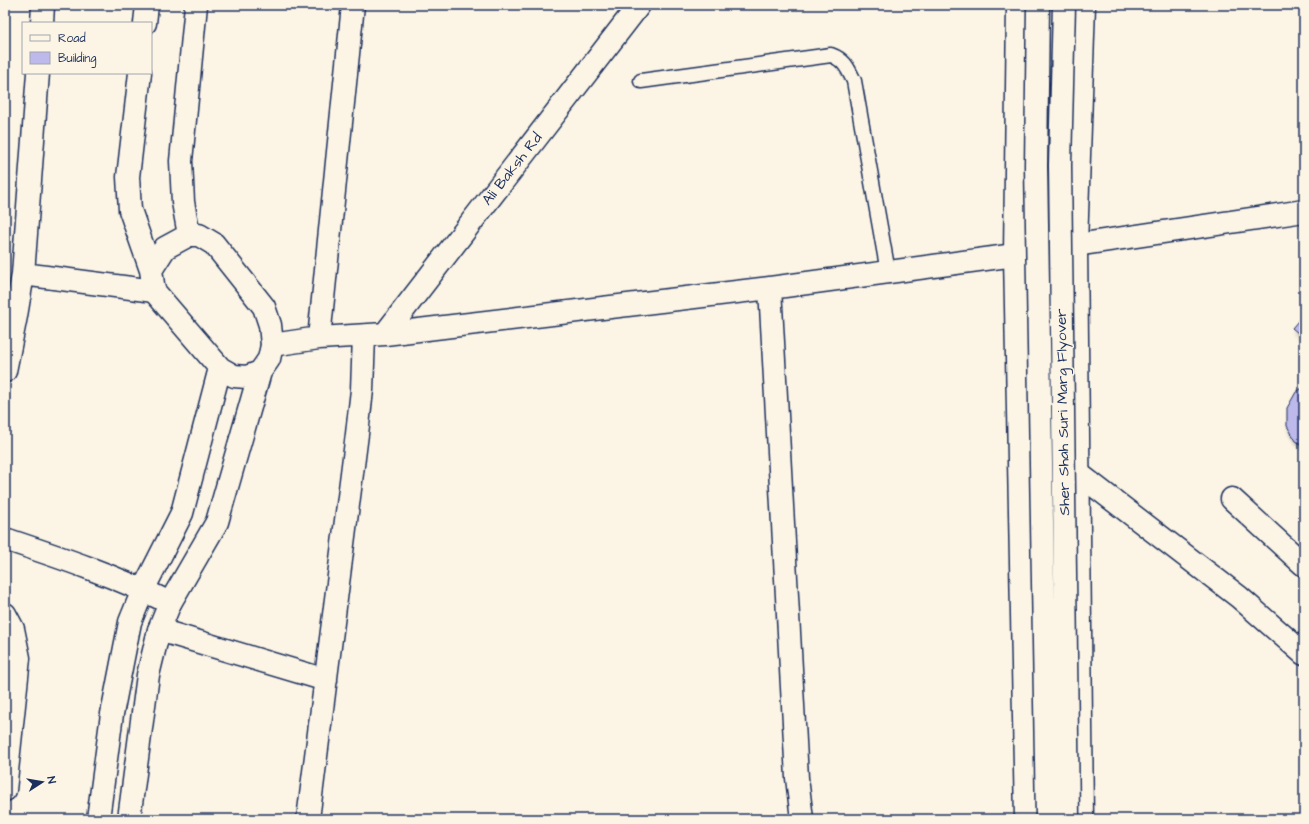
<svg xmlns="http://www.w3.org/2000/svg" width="1309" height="824" viewBox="0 0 1309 824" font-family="'Architects Daughter',sans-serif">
<defs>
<filter id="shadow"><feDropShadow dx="2.5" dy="4.5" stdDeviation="2" flood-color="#0004"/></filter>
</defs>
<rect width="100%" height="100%" fill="#fcf5e5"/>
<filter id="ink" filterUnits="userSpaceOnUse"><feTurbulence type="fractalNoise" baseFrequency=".025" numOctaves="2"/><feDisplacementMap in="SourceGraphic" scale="8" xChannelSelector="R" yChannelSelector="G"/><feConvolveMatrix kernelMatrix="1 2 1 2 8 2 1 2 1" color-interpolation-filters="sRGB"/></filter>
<g filter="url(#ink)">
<!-- building -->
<path fill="#bdb9ea" stroke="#1b2f5e" filter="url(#shadow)" d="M1304 314V338L1292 328Z
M1304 387V446L1296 441 1287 426V408L1296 392Z"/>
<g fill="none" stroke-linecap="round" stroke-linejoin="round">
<!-- lane casing -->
<g stroke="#1b2f5e" stroke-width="17">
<path id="lane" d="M641 81 831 55C845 60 848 69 854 81L888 272"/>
</g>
<!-- street casing -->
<g stroke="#1b2f5e" stroke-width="25">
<path id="street" d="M42 23 43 5
M23 274 154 291
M770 288 797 778 802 819
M5 316H16L23 274 38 73
M385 334 639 5
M319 338 353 5
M272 345 319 338 385 334 770 288 1015 255 1076 245 1304 211
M5 371 16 316
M1079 474 1239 597 1304 654
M1232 499 1304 565
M5 539C62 558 116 576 170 603
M5 614 13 629 19 658 5 790
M159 630 326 680
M308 819 357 434 362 390 364 336"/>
</g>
<!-- secondary casing -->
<g stroke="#1b2f5e" stroke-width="25">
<path id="secondary" d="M145 23 147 5
M140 73 128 177 130 210 151 270
M189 235H199L214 244 264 307 270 325 272 345 269 359 260 372 247 377 234 376 220 368 154 291 151 270 165 248Z
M189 235 183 202 181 161 196 5
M98 819 112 714 130 622 143 590 182 513 220 368
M129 819 148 675 159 630 170 603 217 522 260 372"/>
</g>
<!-- highway casing -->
<g stroke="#1b2f5e" stroke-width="25">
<path id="highway" d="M1018 5 1015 255 1026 819
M1082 819 1076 245 1084 5"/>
</g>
<!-- lane -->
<use href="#lane" stroke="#fcf5e5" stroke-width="14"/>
<!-- street -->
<use href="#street" stroke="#fcf5e5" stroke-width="22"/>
<!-- secondary -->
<use href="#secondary" stroke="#fcf5e5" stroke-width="22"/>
<!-- highway -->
<use href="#highway" stroke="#fcf5e5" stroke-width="22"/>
<!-- highway-bridge casing -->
<g stroke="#1b2f5e" stroke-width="25" stroke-linecap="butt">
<path id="highway-bridge" d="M1038 5 1036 166 1047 819
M1064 5 1060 165 1068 819"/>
</g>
<!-- highway-bridge -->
<use href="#highway-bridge" stroke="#fcf5e5" stroke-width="22"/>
</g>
</g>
<g text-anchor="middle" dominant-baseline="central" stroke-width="3" stroke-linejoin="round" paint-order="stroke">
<!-- street labels -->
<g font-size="15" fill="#1b2f5e" stroke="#fcf5e5">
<text transform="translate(512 169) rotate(-52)">Ali Baksh Rd</text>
<text transform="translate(1063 412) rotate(-91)">Sher Shah Suri Marg Flyover</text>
</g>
</g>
<!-- margin -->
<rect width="1309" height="824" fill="none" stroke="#fcf5e5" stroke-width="20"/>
<rect x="10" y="10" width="1289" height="804" fill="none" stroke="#1b2f5e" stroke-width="1.5" filter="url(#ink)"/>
<!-- legend -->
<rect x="22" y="22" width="130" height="52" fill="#fcf5e5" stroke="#a2a6af"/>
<rect x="30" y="35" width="20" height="6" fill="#fcf5e5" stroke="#a2a6af"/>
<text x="58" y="42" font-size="12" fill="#1b2f5e">Road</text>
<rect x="30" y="52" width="20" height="12" fill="#bdb9ea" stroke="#a2a6af"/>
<text x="58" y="62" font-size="12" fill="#1b2f5e">Building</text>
<!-- north arrow -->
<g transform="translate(42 782) rotate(78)" stroke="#fcf5e5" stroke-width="3" paint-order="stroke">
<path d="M0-3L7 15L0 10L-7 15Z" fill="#1b2f5e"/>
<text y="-6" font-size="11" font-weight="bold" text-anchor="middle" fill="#1b2f5e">N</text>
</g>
</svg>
